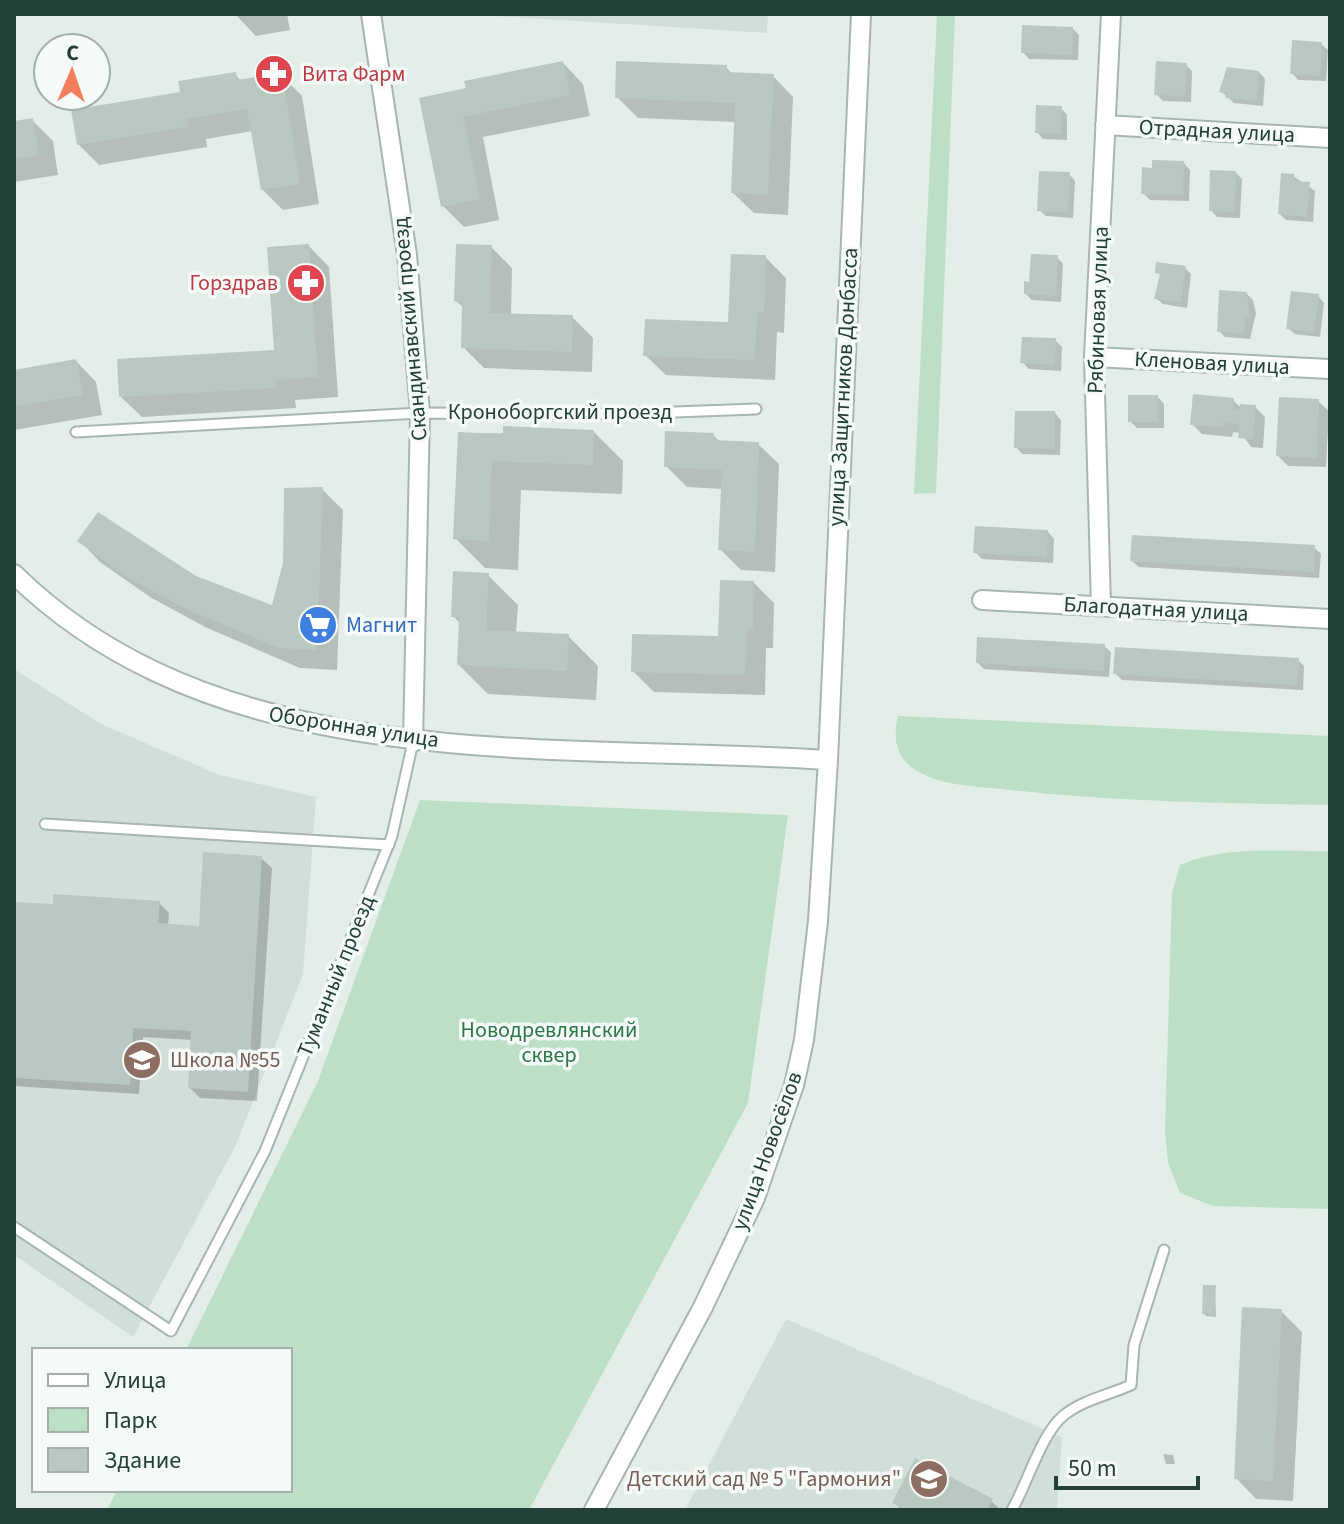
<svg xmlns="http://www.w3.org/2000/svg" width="1344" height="1524" viewBox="0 0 1344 1524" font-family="'Source Sans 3',sans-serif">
<rect width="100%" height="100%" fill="#e4eee9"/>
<!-- built -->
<path fill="#d2ded8" d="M463 14H768L767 33Z
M14 669 101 724 220 775 316 797 303 974 236 1145 133 1337 14 1255Z
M786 1319 1062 1437 1057 1510H685Z"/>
<!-- green -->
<path fill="#bddfc6" d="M937 14H955L936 493 914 494Z
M898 716 1330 736V805C1221 803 1111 802 1002 789 974 786 939 786 914 769 895 757 893 736 898 716Z
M420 800 788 815 748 1103 529 1510H107L117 1490H290V1350H186L318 1081Z
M1330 851V1209L1213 1206 1180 1193 1168 1163 1165 1133 1172 893 1180 865C1225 845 1281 852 1330 851Z"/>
<!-- shadow -->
<path fill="#0003" d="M235 14H287L290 30 256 36Z
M1073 29 1079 35 1078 60 1029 59 1023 52Z
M1321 44 1328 50 1326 81 1298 80 1292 73Z
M563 63 583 84 590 116 483 137 499 220 464 227 443 206 468 90Z
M1186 65 1192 71 1191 102 1163 101 1156 94Z
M726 67 733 75 773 76 793 97 788 215 754 213 733 193 736 122 638 118 617 97Z
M1259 72 1265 79 1263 106 1234 103 1222 92Z
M235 74 242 82 281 75 302 96 319 204 283 210 262 189 253 131 206 139 207 147 99 165 78 144 182 94Z
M1061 108 1067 115V140L1043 139 1037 132Z
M32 120 53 141 58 175 14 182V123Z
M1184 163 1190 170 1189 201 1150 200 1143 193Z
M1235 172 1242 179 1240 218 1217 217 1211 210Z
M1069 174 1075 181 1073 218 1046 216 1039 210Z
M1293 176 1315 191 1313 222 1286 220 1280 214Z
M309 246 329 267 338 397 295 400 296 408 142 417 121 397 276 352Z
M491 247 512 268 511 315 572 317 593 338 592 372 484 368 463 347 464 308 456 301Z
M765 257 786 278 784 333 777 332 775 380 666 375 645 355 730 324Z
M1057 257 1063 264 1061 302 1032 300 1026 294 1031 284Z
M1185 268 1191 274 1187 308 1163 304 1156 298 1161 276 1157 272Z
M1247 294 1253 300 1256 313 1250 339 1225 337 1219 331Z
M1318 296 1324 303 1320 337 1295 334 1288 328Z
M1055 340 1062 347 1061 371 1029 369 1022 362Z
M76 361 96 382 102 415 14 430V372Z
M1158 397 1164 404V428H1137L1130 421Z
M1233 400 1239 406 1255 407 1265 417 1263 448 1251 447 1241 433 1233 432 1232 437 1202 434 1192 424Z
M1318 401 1329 411 1326 467 1288 466 1278 456Z
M1055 413 1061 420 1060 455 1022 454 1016 447Z
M594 432 623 461 622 494 521 490 518 570 485 568 455 538 460 434Z
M713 435 720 442 758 444 779 464 775 572 741 570 721 550 723 489 687 487 666 466Z
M322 489 343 510 337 670 300 668 205 627 150 597 100 562 80 541 195 578 274 608Z
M1048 532 1054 539 1053 563 982 559 975 552Z
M1314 547 1321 554 1319 578 1139 567 1132 561Z
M488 575 518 605 516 633 568 636 598 666 596 700 488 694 459 665 461 624 453 616Z
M754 583 774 603 773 648H766L765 695 654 692 633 671 720 638Z
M1104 646 1111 652 1109 677 984 669 978 663Z
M1298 660 1304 666 1303 690 1122 680 1115 673Z
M261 858 272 868 257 1101 200 1098 190 1088 193 1040 143 1037 139 1094 14 1086V904L54 907 159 903 169 913 168 926 201 928Z
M1215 1287 1216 1317 1206 1316 1204 1313Z
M1281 1311 1302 1332 1293 1501 1256 1499 1236 1478Z
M1163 1454 1173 1455 1175 1464H1166Z
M991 1501 1001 1510H902L894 1502Z"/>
<!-- building -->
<path fill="#b9c9c2" d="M1022 25 1073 27 1072 55 1021 53Z
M1292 40 1322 42 1320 76 1290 74Z
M563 61 570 95 463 117 480 199 441 207 419 98 466 88 464 81Z
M616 61 727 65V72L774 74 768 195 731 193 735 103 615 98Z
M1156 61 1187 63 1185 96 1154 95Z
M1227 67 1259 71 1257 101 1225 98 1226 93 1219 92Z
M236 72 237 80 282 73 300 184 261 190 247 109 187 119 188 127 77 145 71 110 180 92 178 81Z
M1036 105 1062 106 1061 134 1035 133Z
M33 118 39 155 14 159V121Z
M1152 160 1184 161 1183 195 1141 194 1142 167 1152 168Z
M1210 170 1236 171 1235 212 1209 211Z
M1039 171 1070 172 1068 212 1037 211Z
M1281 173 1294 174V181L1310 182 1307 217 1278 214Z
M309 244 318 377 276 380V388L119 397 117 359 274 350 267 247Z
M456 244 492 245 490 313 573 315 572 352 461 348 462 302 454 301Z
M731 254 766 255 764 313 757 312 755 360 643 356 645 319 728 322Z
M1031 254 1058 255 1056 296 1024 294V281L1029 282Z
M1156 262 1186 266 1181 302 1154 299 1160 274 1155 273Z
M1219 290 1247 292 1250 318H1245L1244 333 1217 332Z
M1291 291 1319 294 1314 332 1286 329Z
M1022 337 1056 338 1055 365 1020 363Z
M76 359 83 395 14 407V370Z
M1193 394 1234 398 1233 410H1240V404L1256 405 1253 439 1238 438 1240 424 1223 423V427L1190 425Z
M1128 395H1158V422H1128Z
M1279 397 1319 399 1317 458 1276 456Z
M1015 411H1055V449L1014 448Z
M503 426 594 430 593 465 492 461 489 541 453 539 458 432 503 434Z
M665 431 714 433 713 440 759 442 755 552 718 550 722 470 664 467Z
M323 487 317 650 278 648 182 607 127 577 77 541 98 512 196 576 272 605 283 563 284 488Z
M975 526 1048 530 1047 557 973 553Z
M1132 535 1315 545 1314 572 1130 561Z
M453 571 489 573 486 630 569 634 567 671 457 665 459 617H451Z
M720 580 754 581 753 629H747L745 675 631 672 632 634 718 636Z
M977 637 1105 644 1104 671 976 663Z
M1115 647 1299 658 1297 685 1113 674Z
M203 852 262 856 248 1092 188 1088 191 1031 133 1028 130 1085 14 1078V902L53 904V894L160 901 158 923 199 926Z
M1203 1285H1216L1214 1315 1202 1314Z
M1242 1307 1282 1309 1273 1481 1234 1479Z
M915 1458 993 1499 987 1510H906L892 1503Z"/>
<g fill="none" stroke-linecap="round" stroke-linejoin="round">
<!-- lane casing -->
<g stroke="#a6b6b0" stroke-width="13">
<path id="lane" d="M76 432 420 413 620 414 756 409
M45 824 389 845
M14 1227 171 1331 265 1151 392 836 413 742
M1012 1510C1027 1484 1042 1433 1063 1416 1082 1400 1109 1395 1131 1385L1134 1345 1164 1250"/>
</g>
<!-- street casing -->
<g stroke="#a6b6b0" stroke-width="22">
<path id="street" d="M371 14 407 255 420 413 413 742
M1105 125 1330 138
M1094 357 1330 369
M14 574C224 780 557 742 828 760
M982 600 1330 619
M1101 606 1094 357 1111 14
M594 1510 703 1307 755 1198 794 1085 804 1040 818 921 828 760 861 14"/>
</g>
<!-- lane -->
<use href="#lane" stroke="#fff" stroke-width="9"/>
<!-- street -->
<use href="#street" stroke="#fff" stroke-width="18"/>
</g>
<!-- icons -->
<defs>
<g id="pharmacy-disc" transform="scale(2)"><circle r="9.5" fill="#e0444e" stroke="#f5faf8"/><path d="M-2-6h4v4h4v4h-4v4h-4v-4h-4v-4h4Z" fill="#fff"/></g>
<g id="supermarket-disc" transform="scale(2)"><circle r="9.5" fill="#3f7fe0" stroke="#f5faf8"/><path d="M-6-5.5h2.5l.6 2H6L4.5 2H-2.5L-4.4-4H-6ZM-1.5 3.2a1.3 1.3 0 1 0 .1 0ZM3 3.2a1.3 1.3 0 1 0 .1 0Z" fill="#fff"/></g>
<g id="school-disc" transform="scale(2)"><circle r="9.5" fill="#8d6e63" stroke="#f5faf8"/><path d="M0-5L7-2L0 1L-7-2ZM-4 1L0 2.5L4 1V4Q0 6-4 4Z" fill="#fff"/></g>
</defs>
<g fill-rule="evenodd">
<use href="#pharmacy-disc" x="274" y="74"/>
<use href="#pharmacy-disc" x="306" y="283"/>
<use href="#supermarket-disc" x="318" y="625"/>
<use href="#school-disc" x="142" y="1060"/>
<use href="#school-disc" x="929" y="1479"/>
</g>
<g text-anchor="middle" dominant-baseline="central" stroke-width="7" stroke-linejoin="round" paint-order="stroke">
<!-- health labels -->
<g font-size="22" fill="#be3a42" stroke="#f5faf8" text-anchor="start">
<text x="302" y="74">Вита Фарм</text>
<text x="278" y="283" text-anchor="end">Горздрав</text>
</g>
<!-- street labels -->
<g font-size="22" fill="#234038" stroke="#f5faf8">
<text transform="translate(1217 131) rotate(3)">Отрадная улица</text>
<text transform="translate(1098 310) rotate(-88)">Рябиновая улица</text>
<text transform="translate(410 329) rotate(-95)">Скандинавский проезд</text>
<text transform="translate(1212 363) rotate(3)">Кленовая улица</text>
<text transform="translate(843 387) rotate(-87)">улица Защитников Донбасса</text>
<text x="560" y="412">Кроноборгский проезд</text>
<text transform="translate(1156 609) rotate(3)">Благодатная улица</text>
<text transform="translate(354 727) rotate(9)">Оборонная улица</text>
<text transform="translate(336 976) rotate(-68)">Туманный проезд</text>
<text transform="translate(767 1151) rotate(-70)">улица Новосёлов</text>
</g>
<!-- shop labels -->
<g font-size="22" fill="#366cbe" stroke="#f5faf8" text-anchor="start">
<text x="346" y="625">Магнит</text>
</g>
<!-- park labels -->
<g font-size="22" fill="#2c7848" stroke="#f5faf8">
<text x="549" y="1030">Новодревлянский<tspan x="549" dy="25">сквер</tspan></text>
</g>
<!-- education labels -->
<g font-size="22" fill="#785e54" stroke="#f5faf8" text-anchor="start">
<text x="170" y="1060">Школа №55</text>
<text x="901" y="1479" text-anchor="end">Детский сад № 5 "Гармония"</text>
</g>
</g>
<!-- border -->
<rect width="1344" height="1524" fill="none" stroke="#234038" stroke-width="32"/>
<!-- legend -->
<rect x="32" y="1348" width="260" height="144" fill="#f5faf8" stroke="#a1b0ab" stroke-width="2"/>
<rect x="48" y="1374" width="40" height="12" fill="#ffffff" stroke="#a1b0ab" stroke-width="2"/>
<text x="104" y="1388" font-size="24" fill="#234038">Улица</text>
<rect x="48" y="1408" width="40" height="24" fill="#bddfc6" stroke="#a1b0ab" stroke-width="2"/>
<text x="104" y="1428" font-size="24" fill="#234038">Парк</text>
<rect x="48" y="1448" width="40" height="24" fill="#b9c9c2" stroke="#a1b0ab" stroke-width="2"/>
<text x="104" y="1468" font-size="24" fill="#234038">Здание</text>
<!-- north arrow -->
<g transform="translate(72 72) rotate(2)"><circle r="38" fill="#f5faf8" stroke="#a1b0ab" stroke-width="2"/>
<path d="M0-6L14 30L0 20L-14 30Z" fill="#f47e5c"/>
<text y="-12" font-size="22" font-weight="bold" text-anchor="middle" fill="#234038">С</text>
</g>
<!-- scale -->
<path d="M1056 1476v12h142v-12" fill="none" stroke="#234038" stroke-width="4"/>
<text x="1068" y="1476" font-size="24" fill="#234038" stroke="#f5faf8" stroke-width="6" paint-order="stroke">50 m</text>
</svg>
